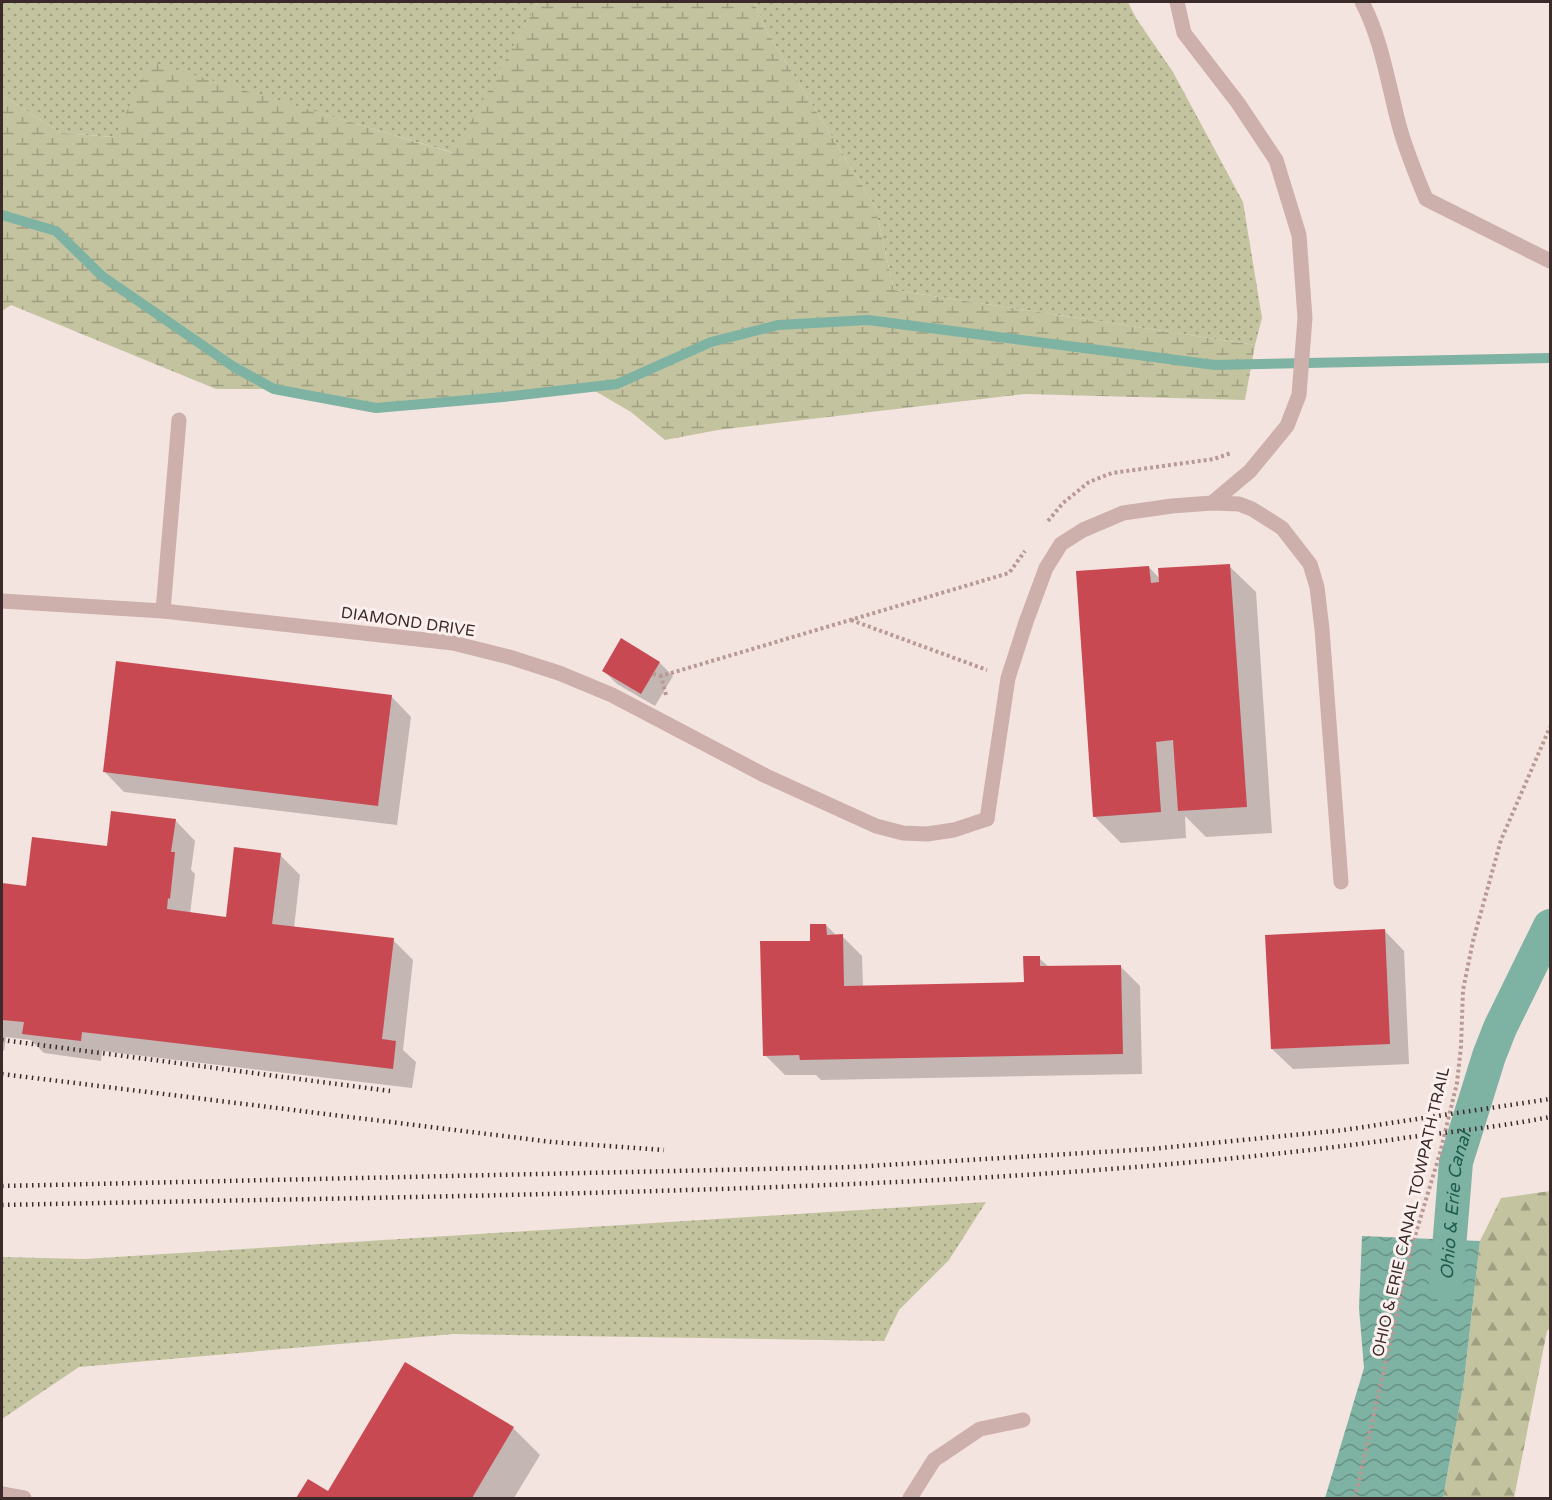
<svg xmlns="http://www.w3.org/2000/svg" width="1552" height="1500" viewBox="0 0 1552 1500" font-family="'Varela Round',sans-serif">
<defs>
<pattern id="grass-dots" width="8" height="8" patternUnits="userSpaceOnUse" patternTransform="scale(1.5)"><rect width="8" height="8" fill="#c3c49f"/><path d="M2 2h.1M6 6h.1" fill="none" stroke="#9f9f82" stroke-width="1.8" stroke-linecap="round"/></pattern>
<pattern id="forest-firs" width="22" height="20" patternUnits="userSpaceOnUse" patternTransform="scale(1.5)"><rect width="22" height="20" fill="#c3c49f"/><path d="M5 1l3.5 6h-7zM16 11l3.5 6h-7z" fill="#9f9f82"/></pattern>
<pattern id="wetland-marsh" width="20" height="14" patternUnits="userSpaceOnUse" patternTransform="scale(1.5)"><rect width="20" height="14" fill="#c3c49f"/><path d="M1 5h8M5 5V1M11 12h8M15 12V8" fill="none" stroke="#9f9f82"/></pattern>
<pattern id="water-waves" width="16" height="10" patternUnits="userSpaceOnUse" patternTransform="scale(1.5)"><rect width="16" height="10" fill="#7eb2a3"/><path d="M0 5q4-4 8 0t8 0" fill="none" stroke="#689185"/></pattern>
</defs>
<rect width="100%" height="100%" fill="#f4e4e0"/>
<!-- grass -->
<path fill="url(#grass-dots)" d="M2 2H538L454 153 152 63 115 137 61 133 2 95Z
M754 2H1128L1136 18 1173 72 1243 202 1262 318 1255 345 894 290 875 206 766 30Z
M986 1202 949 1260 899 1310 884 1341 454 1334 79 1367 2 1419V1257L84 1259Z"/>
<!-- forest -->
<path fill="url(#forest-firs)" d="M1550 1191V1328L1547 1331 1514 1498H1443L1464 1381 1480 1241 1501 1198Z"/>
<!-- wetland -->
<path fill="url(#wetland-marsh)" d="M538 2H754L766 30 875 206 894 290 1255 345 1245 400 1025 394 718 430 665 440 631 412 588 387 503 397 376 408 274 389H216L11 305 2 311V95L61 133 114 137 151 62 453 153Z"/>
<!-- water -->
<path fill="url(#water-waves)" d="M1362 1236 1480 1241 1464 1381 1443 1498H1325L1364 1368 1359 1308Z"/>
<!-- shadow -->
<path fill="#0003" d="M1229 566 1256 592 1272 833 1206 837 1185 816 1186 838 1121 843 1094 816 1149 567 1160 579Z
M660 663 673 676 655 706 617 684 603 670Z
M391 696 411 717 397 825 124 792 104 771Z
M175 820 195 841 191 870 195 874 190 914 228 918 280 855 300 875 294 928 393 940 413 960 403 1050 416 1062 412 1088 102 1051 101 1061 44 1053 31 1040 6 1037 4 1051H2V885L27 888 108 848Z
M826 925 837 936H842L862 956 863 987 1025 983 1039 958 1050 968 1120 966 1140 986 1142 1074 821 1080 816 1075H785L765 1055 812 943Z
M1384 930 1404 951 1409 1064 1293 1069 1272 1049Z
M406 1365 514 1429 540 1455 514 1498H298L308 1482 329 1493Z"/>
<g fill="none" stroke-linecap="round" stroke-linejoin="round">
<!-- stream -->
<path stroke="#7eb2a3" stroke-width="10" d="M2 215 56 231 102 276 234 367 274 389 376 408 503 397 617 384 711 342 778 325 868 320 1215 365 1550 358"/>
<!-- canal -->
<path stroke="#7eb2a3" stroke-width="34" id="s1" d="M1446 1285 1456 1162 1489 1056 1500 1028 1550 926"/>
</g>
<!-- building -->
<path fill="#c94953" d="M1230 564 1247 807 1178 811 1173 740 1156 742 1161 812 1093 817 1076 571 1149 566 1151 583 1159 582 1158 568Z
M621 638 660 662 641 694 602 671Z
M116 661 392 695 378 806 103 772Z
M111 811 176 819 171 852H175L170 899 168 898 167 909 226 917 234 847 281 853 272 924 394 938 382 1039 396 1041 393 1069 82 1032 81 1041 22 1034 24 1022 2 1020V883L26 886 32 837 107 846Z
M810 924H826L827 935 843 934 844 986 1024 982 1023 956H1040V966L1121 965 1123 1054 800 1060 799 1055 763 1056 760 941H810Z
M1385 929 1390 1044 1271 1049 1265 935Z
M405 1362 514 1427 472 1498H296L308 1479 328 1491Z"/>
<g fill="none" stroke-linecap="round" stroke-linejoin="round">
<!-- path -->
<path stroke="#b99995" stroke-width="4" stroke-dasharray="3 3" stroke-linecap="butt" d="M1048 521 1063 503 1089 482 1112 473 1214 459 1231 453
M851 620 987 670
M653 674 661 676
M666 695 661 676 1009 573 1025 551
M1355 1498 1412 1246 1440 1153 1457 1083 1461 1046 1463 990 1473 941 1501 840 1550 727"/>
<!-- service -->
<path stroke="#cdafab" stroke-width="15" d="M1177 2 1184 33 1238 103 1276 160 1299 235 1305 318 1299 395 1287 426 1250 471 1212 503
M1362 2C1382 40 1388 84 1399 125 1406 151 1416 175 1426 199L1550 261
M163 611 179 420
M987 819 1008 678 1026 622 1046 568 1061 544 1083 530 1123 513 1172 506 1212 503 1239 504 1252 509 1282 528 1310 564 1317 587 1322 629 1341 882
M2 1494 24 1498
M910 1498 934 1460 980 1429 1023 1420"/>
<!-- minor -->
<path stroke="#cdafab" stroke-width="15" d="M2 601 163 611 453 643 509 657 559 673 612 695 766 776 876 826 903 833 927 834 954 830 987 819"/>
<!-- rail -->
<path stroke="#3a2a2a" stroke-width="4.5" stroke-dasharray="1.5 4.5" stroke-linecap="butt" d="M2 1040 390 1091
M2 1074 552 1142 664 1150
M2 1186 852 1167 1151 1149 1344 1130 1550 1099
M2 1205C285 1199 569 1196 852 1184 1039 1176 1226 1163 1411 1137 1458 1131 1504 1126 1550 1117"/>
</g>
<g text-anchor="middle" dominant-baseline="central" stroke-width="6" stroke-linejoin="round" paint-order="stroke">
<!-- street labels -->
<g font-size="16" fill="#3a2a2a" stroke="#fbf0ed">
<text transform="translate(408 622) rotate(8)">DIAMOND DRIVE</text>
<text transform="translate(1411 1212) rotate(-77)">OHIO &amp; ERIE CANAL TOWPATH TRAIL</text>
</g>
<!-- water labels -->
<g font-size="18" font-style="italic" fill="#1e5d4d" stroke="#fbf0ed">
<text stroke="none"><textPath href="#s1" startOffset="80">Ohio &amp; Erie Canal</textPath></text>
</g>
</g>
<!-- border -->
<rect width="1552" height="1500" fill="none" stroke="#3a2a2a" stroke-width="6"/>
</svg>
